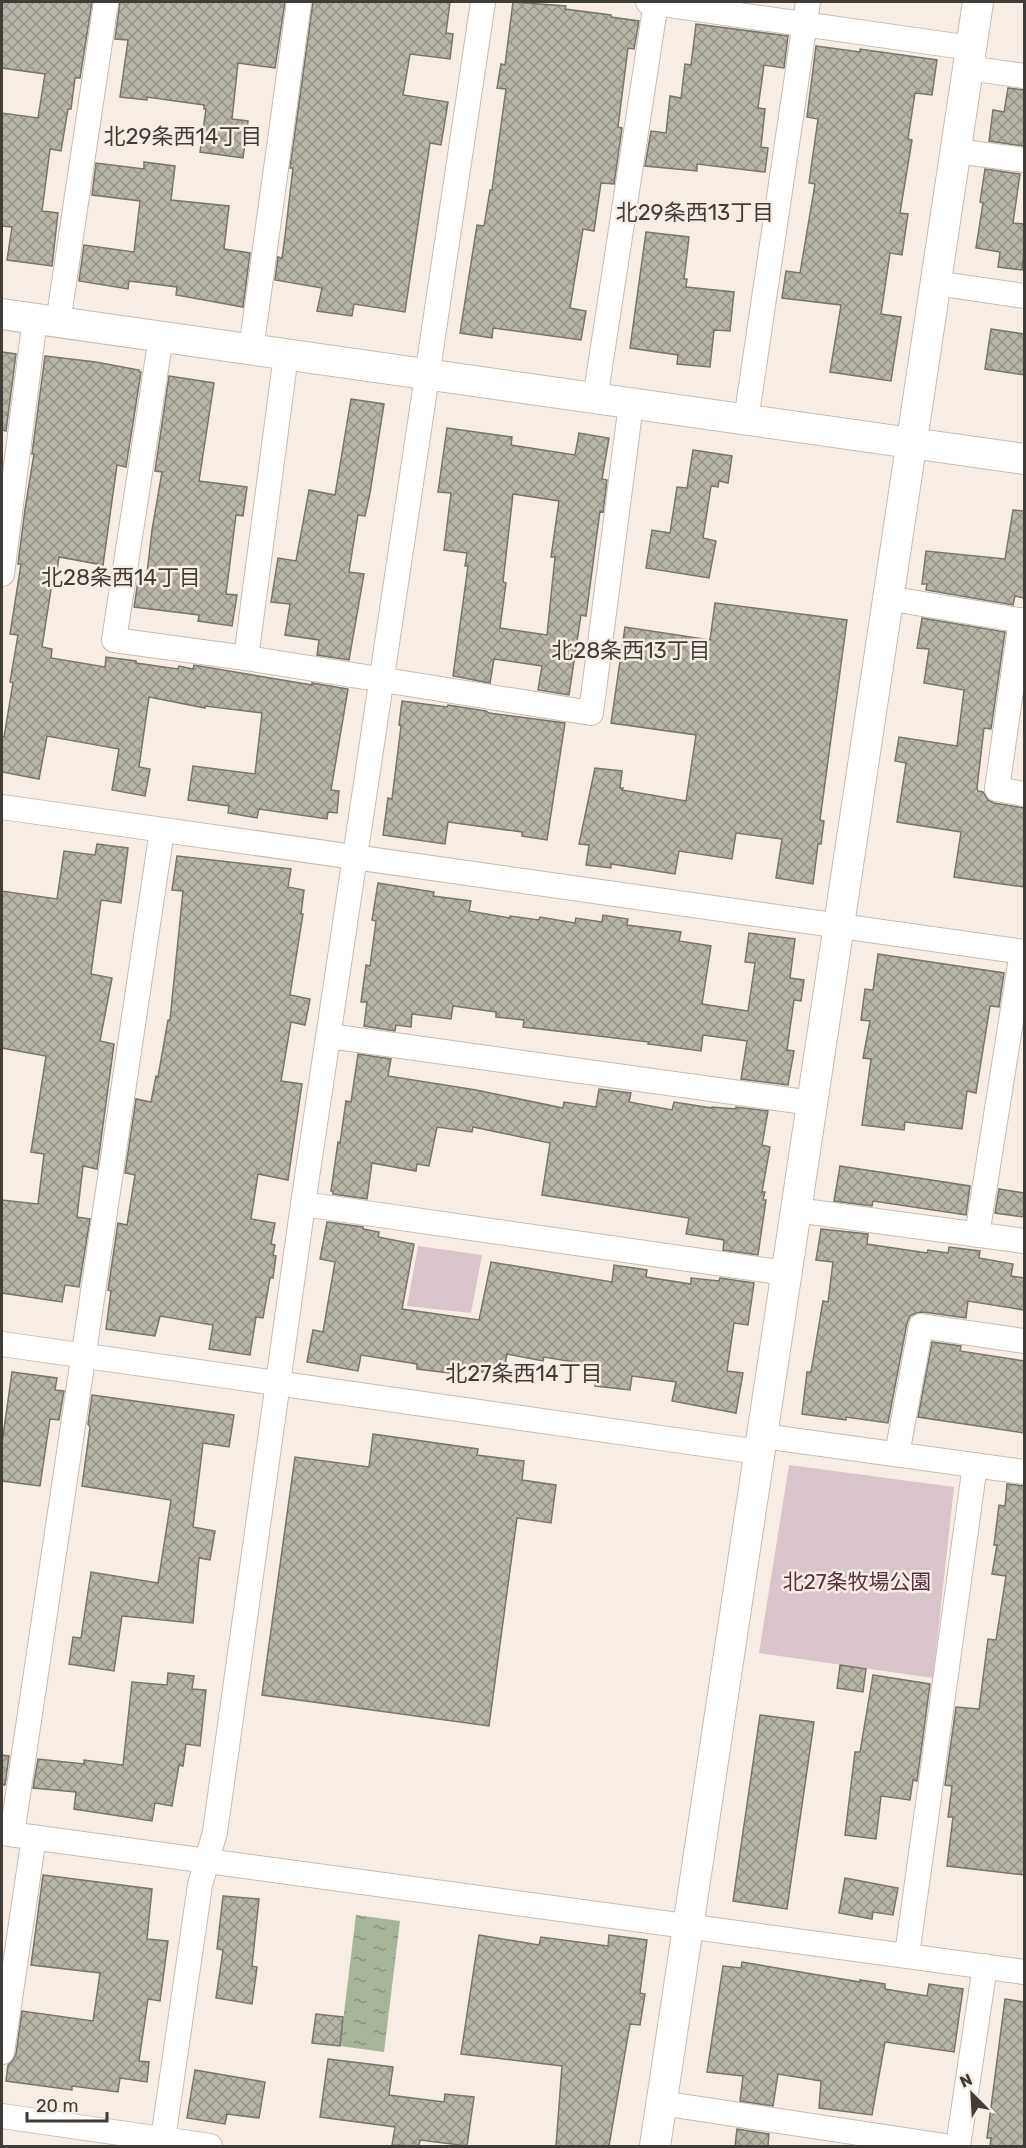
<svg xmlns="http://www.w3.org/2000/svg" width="1026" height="2148" viewBox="0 0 1026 2148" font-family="Rubik,'Noto Sans JP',sans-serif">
<defs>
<pattern id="water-ripples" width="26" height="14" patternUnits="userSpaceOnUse" patternTransform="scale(1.5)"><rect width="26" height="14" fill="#a6b499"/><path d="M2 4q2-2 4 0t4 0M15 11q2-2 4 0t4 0" fill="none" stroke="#89947e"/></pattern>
<pattern id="building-cross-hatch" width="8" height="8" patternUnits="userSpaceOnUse" patternTransform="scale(1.5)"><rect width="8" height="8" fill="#b7b4a8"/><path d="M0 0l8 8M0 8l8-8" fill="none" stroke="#96948a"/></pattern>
</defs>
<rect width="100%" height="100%" fill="#f8ede4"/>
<!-- green -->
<path fill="#d9c4cb" d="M418 1246 482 1255 471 1313 407 1306Z
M789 1465 954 1487 933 1678 759 1653Z"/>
<!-- water -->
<path fill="url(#water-ripples)" d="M356 1915 400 1921 384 2052 340 2046Z"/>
<!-- building -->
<path fill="url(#building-cross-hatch)" stroke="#78756a" stroke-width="1.5" fill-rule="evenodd" d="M2 2H92L80 78H75L71 109H68L61 151 50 149 42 211 58 213 52 266 7 260 12 227 2 226V113L38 118 45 74 2 68Z
M120 2H285L275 68 238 63 232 119 248 121 243 158 200 152 206 109H204V105L147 97V100L120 97 128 40 115 39Z
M313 2H450L446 33 453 34 450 59 410 54 403 95 448 102 441 145 430 143 405 312 354 304 352 316 317 311 322 288 275 280 278 257 282 258 285 236 293 168H290Z
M513 2 566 6 565 9 611 15V17L639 21 634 49 628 48 618 127 622 128 614 184 601 183 594 231 583 229 570 308 586 311 581 340 493 328 492 338 460 333 477 225 484 226 490 190H492L506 89 497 88 501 64 505 65Z
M696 24 788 36 784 68 764 65 758 108 765 109 761 147 768 148 765 172 697 164V171L645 166 651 131 666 133 670 96 681 98 685 64 691 65Z
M816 46 860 52V49L937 60 932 95 915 93 908 139 912 140 900 213 908 214 902 255 890 253 881 314 901 317 891 381 830 372 841 305 782 298 786 271 800 273 815 184 809 183 818 119 807 117Z
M1008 88 1024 90V146L989 141 993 110 1004 112Z
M144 162 175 166 171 200 229 206 224 249 250 253 243 307 176 295 177 287 129 281 128 289 79 281 84 245 134 252 140 201 92 195 96 163 144 169Z
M985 169 1020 174 1013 223 1024 224V252L1022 270 998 267 1000 252 976 248 983 203 980 202Z
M646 232 689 237 684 279H687L686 287 734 292 730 331 714 330 710 367 677 364 678 355 630 348Z
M991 329 1024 334V375L985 369Z
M2 352 16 354 6 431 2 430Z
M45 356 96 362 139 370V372H141L126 467 117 465 103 565 59 557 57 571 54 570 42 647 52 649 51 658 105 667 106 657 136 661V663L178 669 179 666 193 669 194 665 312 685V683L348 689 331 790 339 791 337 813 328 812 327 819 259 809 257 818 228 813 229 806 188 800 193 766 255 774 262 713 205 706V708L149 697 139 767 150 769 145 796 112 790 119 749 47 736 39 779 2 772V737H4L13 683 10 682 18 635 10 634 21 564H18L25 509 34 454H32Z
M169 376 214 383 199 481 247 487 243 516 236 515 226 594 237 595 232 626 198 621 199 615 134 607 138 581 146 582 152 530 162 472 155 471Z
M351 399 384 404 370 493 365 516 358 515 349 572 364 574 349 660 317 655 319 640 285 635 290 604 271 602 278 558 296 561 309 490 335 495Z
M447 428 512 437 511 445 575 455 579 433 609 438 602 479 607 480 603 512 600 511 586 616 581 615 569 695 538 690 542 666 494 659 490 683 453 676 468 566H465L467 553 444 550 451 493 438 492ZM513 494 559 501 551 557H555L547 635 500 628 506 583 503 582Z
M693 450 732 456 728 483 719 481 718 487 711 486 703 538 716 541 709 578 646 568 652 530 670 533 677 487 687 488Z
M1013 510 1024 511V598L1015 596 1013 605 926 590 927 584H922L926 551 1005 559Z
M715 603 847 620 820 820 824 821 821 844H818L813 884 776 878 782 839 736 833 732 859 679 851 675 874 611 864V868L586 865 589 845 579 844 595 768 622 771 620 788H623L622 790 686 801 696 735 611 723 625 627 710 640Z
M922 618 1005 632 991 729 984 728 977 788 978 791 983 792 988 800 994 803 1024 808V887L954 877 961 832 897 822 906 763 895 761 899 737 957 746 964 690 924 683 929 649 917 648Z
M402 701 447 707 448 705 486 711 489 713 565 723 547 840 522 836V832L448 822 445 844 383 835 388 798 392 799 401 726 399 725Z
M97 844 128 848 121 903 101 900 91 974 112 978 100 1041 114 1044 97 1169 83 1166 77 1217 90 1219 79 1287 65 1285 62 1302 2 1293V1200L38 1204 44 1154 31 1152 46 1056 2 1048V891L57 899 64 851 95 855Z
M177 856 291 869 288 887 304 890 301 914H303L290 995 310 999 305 1025 291 1022 281 1081 302 1084 288 1180 258 1174 251 1219 275 1223 271 1244 275 1245 273 1255 276 1256 273 1278H270L263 1318 256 1317 250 1355 209 1349 213 1325 160 1316 155 1336 106 1329 111 1291 108 1290 118 1223 127 1225 135 1175 125 1173 136 1099 151 1102 156 1076 158 1077 168 1020H170L183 891 172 890Z
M378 883 434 892 433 896 471 901 469 911 510 918V916L539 920 540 917 575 923 576 918 602 922 603 915 628 919 627 925 681 932 679 941 711 946 702 1004 748 1011 755 963 745 962 749 933 795 939 790 978 804 980 801 1001 794 1000 787 1050 794 1051 788 1085 741 1079 747 1041 703 1035 701 1051 648 1044 649 1042 523 1027 524 1020 496 1017V1012L453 1006 451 1019 412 1014 411 1027 396 1025 395 1031 364 1026 367 1002H361L366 965 370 966 376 921 372 920Z
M878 954 1004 973 999 1007 990 1006 976 1093 967 1091 962 1129 905 1122 904 1130 862 1125 871 1059 863 1058 870 1021 861 1020 865 989 873 990Z
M358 1054 391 1059 388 1076 476 1090 563 1108 564 1102 596 1107 599 1089 631 1093 629 1102 672 1110 674 1102 712 1108V1107L736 1109V1107L768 1111 762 1145 770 1147 762 1192H765L763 1200H766L758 1255 723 1250 724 1240 686 1234 689 1218 542 1195 550 1143 473 1127 472 1132 437 1127 429 1166 417 1164 416 1171 372 1163 367 1199 333 1194V1191H331L338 1142 340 1143 346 1101 351 1102Z
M840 1166 970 1186 966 1215 873 1201 872 1206 834 1201Z
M999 1189 1024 1193V1217L995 1213Z
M327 1222 363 1227V1229L379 1232 378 1237 414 1244 402 1309 479 1320 491 1262 612 1282 614 1265 647 1270 646 1277 691 1284V1278L719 1281 720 1278 754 1283 748 1325 734 1323 727 1371 743 1373 736 1413 672 1401 676 1382 632 1376 630 1390 595 1386 598 1366 544 1357 543 1361 507 1354 503 1376 458 1367 457 1374 417 1369V1364L361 1355 358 1371 307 1362 313 1330 323 1332 335 1262 320 1259Z
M821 1229 868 1234 867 1244 927 1253 928 1250 948 1253 949 1247 980 1251 979 1258 1013 1264 1011 1276 1024 1278V1310L968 1301 966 1318 923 1312 916 1313 910 1316 907 1323 888 1423 846 1417V1420L802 1414 807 1372H811L823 1301 828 1302 833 1262 816 1260Z
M932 1342 961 1346 960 1351 1024 1361V1433L918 1417Z
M12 1372 57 1378 55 1390 64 1391 59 1420 50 1419 40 1486 2 1481V1443Z
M92 1395 234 1415 229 1447 203 1443 193 1527 215 1531 210 1560 199 1558 193 1623 122 1616 114 1671 69 1664 73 1637 81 1638 91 1572 158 1583 171 1500 82 1486 90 1427 88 1424Z
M373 1434 478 1449 477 1455 524 1461 522 1480 556 1485 551 1523 517 1518 489 1726 262 1695 295 1457 369 1467Z
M1007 1484 1024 1486V1875L947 1866 953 1817H948L952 1786 945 1785 956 1707 979 1709 988 1639 996 1640 1006 1576 992 1574 997 1545H994L999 1505 1005 1506Z
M840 1665 866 1669 863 1692 837 1688Z
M168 1673 194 1676 192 1689 206 1690 200 1746 186 1744 183 1766 179 1765 172 1806 155 1803 152 1821 74 1809 76 1792 33 1788 38 1759 84 1764V1760L123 1765 132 1682 167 1685Z
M873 1675 930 1684 917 1781 913 1780 910 1800 881 1796 876 1839 845 1835 855 1752H860Z
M760 1715 814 1722 787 1909 733 1901Z
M2 1755 9 1756 5 1785H2Z
M43 1875 152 1889 147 1939 168 1941 160 2001 148 1999 139 2061 149 2062 147 2082 120 2078 118 2092 72 2086V2090L6 2081 8 2065 13 2060 16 2054 22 2011 93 2021 100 1973 31 1965Z
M845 1878 898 1888 893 1915 873 1912 872 1919 839 1913Z
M223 1896 259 1899 252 1966 257 1967 252 2004 216 1998 223 1950 217 1949Z
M479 1935 539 1945 541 1937 608 1946 609 1935 647 1940 640 1993 645 1994 640 2025 630 2024 609 2146H556L562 2066 461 2054Z
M742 1962 860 1982V1980L885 1984V1989L927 1996 929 1984 963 1989 954 2052 885 2042 872 2115 819 2108 821 2081 778 2074 773 2106 740 2101 743 2076 707 2072 723 1966 741 1968Z
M1005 1999 1024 2002V2146H990L991 2138H987Z
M316 2014 343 2017 340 2046 312 2043Z
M328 2059 393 2067 389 2095 444 2102 445 2094 474 2097 467 2146 420 2140 419 2146 392 2145 395 2127 320 2117Z
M195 2070 265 2082 259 2118 227 2114 225 2124 187 2118Z
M737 2129 769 2134 768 2146H735Z"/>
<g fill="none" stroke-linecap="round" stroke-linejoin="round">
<!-- minor casing -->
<g stroke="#c6bcb3" stroke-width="26">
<path id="minor" d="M648 2 971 48
M968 68 1024 76
M955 151 1024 160
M935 283 1024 296
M58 323 106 2
M161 337 114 640 246 658 591 713 631 404
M251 350 299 2
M595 399 656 2
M746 420 808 2
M2 574 35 319
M887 598 1024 621
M1021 620 997 789 1024 794
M246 658 286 355
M2 807 1024 952
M329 1036 812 1103
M303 1204 786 1273
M796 1210 1024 1241
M977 1235 1022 952
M2 1344 759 1452
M762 1436 1024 1472
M897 1454 921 1326 1024 1341
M2 1833 1024 1972
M12 1834 162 830
M907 1955 975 1465
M2 2052 34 1837
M661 2103 945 2146
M2 2116 210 2146
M162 2146 200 1885 215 1832 303 1204 483 2
M958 2146 985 1966"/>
</g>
<!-- tertiary casing -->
<g stroke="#c6bcb3" stroke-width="32">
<path id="tertiary" d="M2 314 1024 459
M655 2146 978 2"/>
</g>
<!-- minor -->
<use href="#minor" stroke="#fff" stroke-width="24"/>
<!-- tertiary -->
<use href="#tertiary" stroke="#fff" stroke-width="30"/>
</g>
<g text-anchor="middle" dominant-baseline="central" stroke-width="5" stroke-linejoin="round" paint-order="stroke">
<!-- park labels -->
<g font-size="21" fill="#5c2e41" stroke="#f8ede4">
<text x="857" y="1581">北27条牧場公園</text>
</g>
<!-- neighbourhood labels -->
<g font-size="22" fill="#403c38" stroke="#f8ede4">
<text x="183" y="136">北29条西14丁目</text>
<text x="695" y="212">北29条西13丁目</text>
<text x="121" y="577">北28条西14丁目</text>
<text x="631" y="650">北28条西13丁目</text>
<text x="524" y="1373">北27条西14丁目</text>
</g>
</g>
<!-- border -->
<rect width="1026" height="2148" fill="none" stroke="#403c38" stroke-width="6"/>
<!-- north arrow -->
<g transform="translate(972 2094) rotate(336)" stroke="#f8ede4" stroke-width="4.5" paint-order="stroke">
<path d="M0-4.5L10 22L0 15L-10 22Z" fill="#403c38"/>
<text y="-9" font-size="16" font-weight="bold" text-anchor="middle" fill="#403c38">N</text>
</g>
<!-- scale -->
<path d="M27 2112v9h80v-9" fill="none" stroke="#403c38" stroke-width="3"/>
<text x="36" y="2112" font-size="18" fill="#403c38" stroke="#f8ede4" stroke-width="4.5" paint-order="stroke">20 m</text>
</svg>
